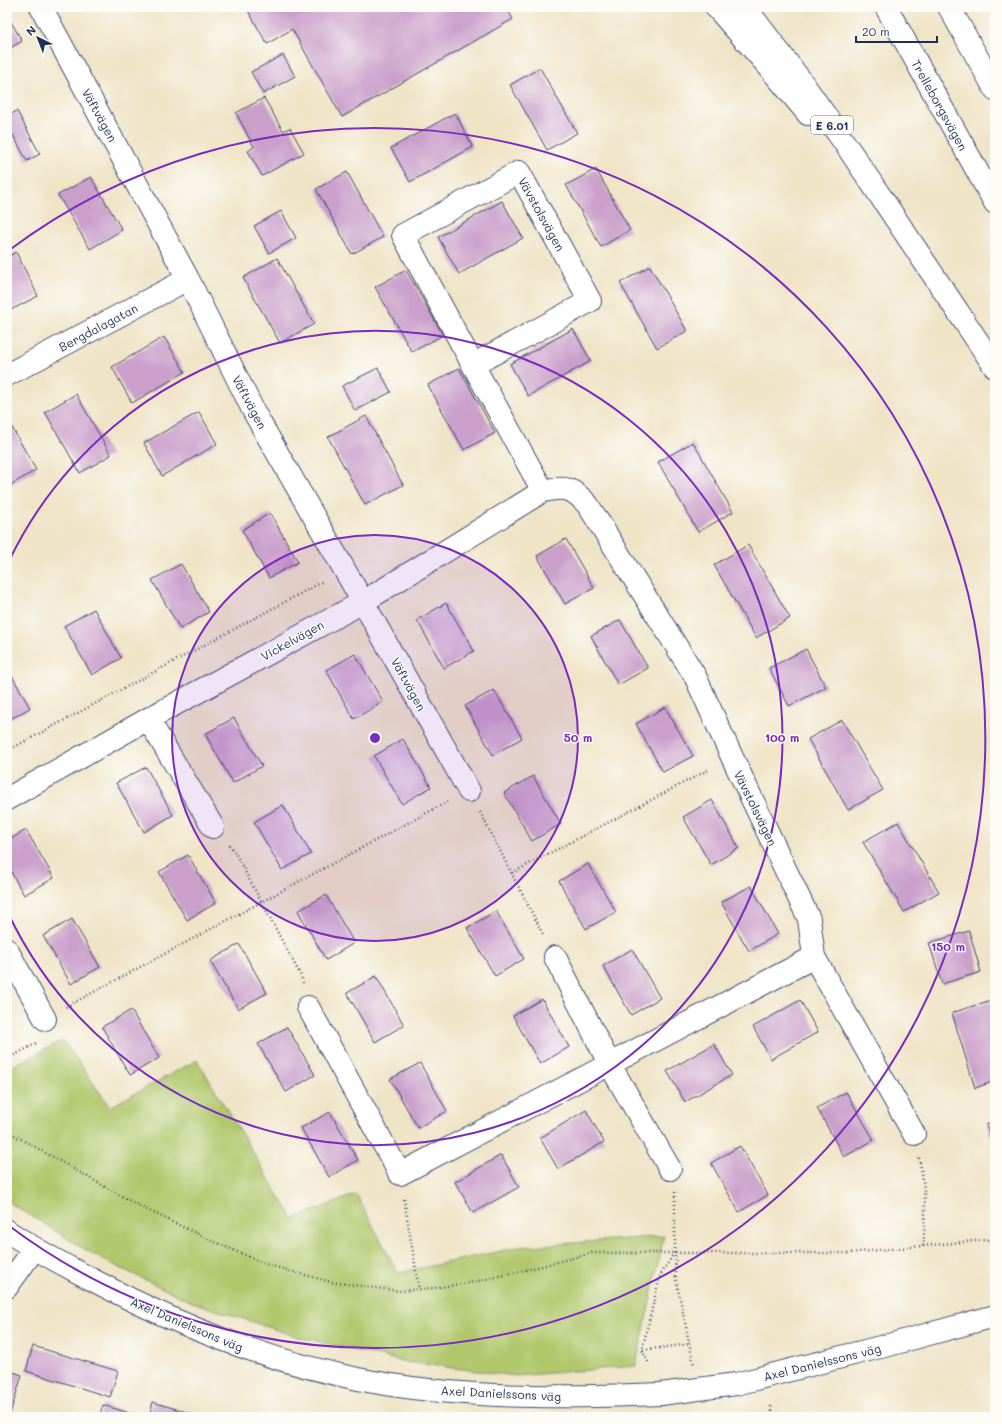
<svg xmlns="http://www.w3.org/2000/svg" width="1002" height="1424" viewBox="0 0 1002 1424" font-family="Mali,sans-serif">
<rect width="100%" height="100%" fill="#fdfcf7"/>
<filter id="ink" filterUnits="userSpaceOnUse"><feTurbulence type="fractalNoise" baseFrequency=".025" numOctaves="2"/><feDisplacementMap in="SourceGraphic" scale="8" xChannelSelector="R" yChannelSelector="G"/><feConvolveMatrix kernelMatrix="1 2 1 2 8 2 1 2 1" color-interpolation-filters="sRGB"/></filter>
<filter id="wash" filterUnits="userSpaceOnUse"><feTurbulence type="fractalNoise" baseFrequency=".012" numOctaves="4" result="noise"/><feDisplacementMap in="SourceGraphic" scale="16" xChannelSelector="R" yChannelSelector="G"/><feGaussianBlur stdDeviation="0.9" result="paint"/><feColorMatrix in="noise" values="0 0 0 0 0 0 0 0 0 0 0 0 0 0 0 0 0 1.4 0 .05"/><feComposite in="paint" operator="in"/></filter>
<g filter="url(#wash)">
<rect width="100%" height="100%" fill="#f0e4c7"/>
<!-- green -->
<path fill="#b0c76c" stroke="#667b65" d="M63 1040 110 1107 197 1060 293 1219 356 1194 398 1273 519 1247 664 1236 636 1366 516 1376 406 1362 298 1337 192 1302 99 1258 7 1201V1069Z"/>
<g id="blocks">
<!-- building -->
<path fill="#caa0cb" d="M246 7H506L513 19 342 117 292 29 267 44Z
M7 15 22 41 7 50Z
M283 55 295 76 263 94 251 72Z
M540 68 577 133 547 150 510 85Z
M264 98 283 131 290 128 304 153 262 176 248 151 254 147 236 113Z
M17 111 40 154 27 161 13 135 7 138V116Z
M455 113 473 147 410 182 391 148Z
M596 169 630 230 601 247 566 185Z
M347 172 383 237 352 254 316 189Z
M91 177 122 230 90 249 58 195Z
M502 201 523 238 459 274 438 237Z
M281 211 296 238 269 253 254 226Z
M16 252 38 296 7 312V257Z
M277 258 314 324 280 343 243 278Z
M650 266 687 331 657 348 620 283Z
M406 270 443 335 412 352 375 287Z
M573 329 591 361 528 396 510 364Z
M164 337 185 372 132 403 112 367Z
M378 368 391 392 355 411 342 386Z
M459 368 495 433 464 450 428 385Z
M76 394 111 455 80 473 45 412Z
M199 412 217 444 162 476 144 443Z
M366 416 403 485 365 505 328 437Z
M10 424 36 470 7 487V425Z
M693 442 733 512 698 532 658 462Z
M270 513 298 562 269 578 242 530Z
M566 539 594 588 565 604 537 556Z
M748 545 790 618 756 638 714 565Z
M181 564 209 612 180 629 152 580Z
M446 603 474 651 444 668 417 620Z
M94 609 121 658 92 675 64 626Z
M620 620 648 668 618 685 591 636Z
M806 649 826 687 789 706 769 668Z
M355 654 383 702 354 719 326 670Z
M7 667 30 708 7 721Z
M494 690 522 738 493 755 465 706Z
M665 707 693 756 663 772 636 724Z
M234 718 262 766 233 783 205 734Z
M842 720 883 790 848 810 808 739Z
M403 739 431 787 402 804 374 756Z
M146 767 173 815 144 832 116 783Z
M533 776 561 824 532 841 504 793Z
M712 800 739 848 711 865 683 817Z
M283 805 311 854 282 870 254 822Z
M898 822 939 892 904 912 863 842Z
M26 830 54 878 24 895 7 865V841Z
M188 855 216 903 187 920 159 872Z
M588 864 616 912 586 929 559 881Z
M751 886 778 934 749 951 721 902Z
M326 895 354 943 326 960 298 911Z
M496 911 524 959 495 976 467 928Z
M72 919 100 967 71 984 43 936Z
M969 931 981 972 942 984 929 943Z
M239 944 267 993 238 1009 210 961Z
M632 949 660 998 631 1015 603 966Z
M376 976 404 1025 375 1042 347 993Z
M542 999 569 1047 540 1064 513 1016Z
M800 1000 818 1032 771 1059 753 1027Z
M991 1000 995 1013V1081L975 1088 952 1013Z
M131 1010 159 1058 130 1075 102 1027Z
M287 1027 315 1075 286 1092 258 1044Z
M714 1044 732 1075 685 1102 667 1071Z
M420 1063 447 1111 418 1128 390 1079Z
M846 1092 874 1140 844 1157 817 1108Z
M586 1110 604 1142 558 1169 540 1138Z
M330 1112 358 1160 329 1177 301 1128Z
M995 1121V1147L986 1125Z
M740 1146 768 1195 739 1212 711 1163Z
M501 1155 519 1187 473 1213 455 1182Z
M33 1346 118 1371 110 1397 26 1371Z
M7 1370 22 1375 9 1417H7Z
M153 1402 196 1415V1417H149Z
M103 1405 129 1413 128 1417H99Z"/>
</g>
</g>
<g filter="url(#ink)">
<use href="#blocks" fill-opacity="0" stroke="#3b4a6e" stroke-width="1"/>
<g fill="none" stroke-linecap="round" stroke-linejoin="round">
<!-- minor casing -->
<g stroke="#3b4a6e" stroke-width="24">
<path id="minor" d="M41 7 188 279 255 414 363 602 469 791
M473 365 590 301 519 172 403 235 473 365 543 491
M7 375 188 279
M148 719 213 827
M7 799 148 719 363 602 543 491C567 486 572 488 588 505L695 676 732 757 809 919 814 957 914 1134
M7 950 45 1019
M555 957 610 1065 670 1169
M308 1007 400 1174 814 957
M7 1287 34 1249"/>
</g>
<!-- tertiary casing -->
<g stroke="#3b4a6e" stroke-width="24">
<path id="tertiary" d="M7 1231C34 1249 62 1264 91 1279 175 1324 264 1360 358 1379 456 1399 562 1398 661 1394
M736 1384 896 1343 995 1316"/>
</g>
<!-- motorway casing -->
<g stroke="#3b4a6e" stroke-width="24">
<path id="motorway" d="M716 7 769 67 808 114
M745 7 802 82 848 148 995 367
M886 7 995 203
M949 7 995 89"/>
</g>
<!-- path -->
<path stroke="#3b4a6e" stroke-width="2.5" stroke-dasharray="1 3" stroke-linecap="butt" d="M7 751 322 582
M480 812 544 936
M229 845 233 849 301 976 303 983
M512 873 710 769
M66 1007 447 802
M7 1059 37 1043
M7 1131 139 1206 210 1240 268 1265 331 1282 399 1291 433 1288 469 1283 530 1269 592 1253H848L995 1239
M919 1158C926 1189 926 1216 923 1247
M675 1192V1252L676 1279 694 1366
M404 1199 419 1289
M643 1350 690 1344
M648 1362 642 1350 660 1276 674 1253
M771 1406 774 1417"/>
<!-- minor -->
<use href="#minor" stroke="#fff" stroke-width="22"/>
<!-- tertiary -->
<use href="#tertiary" stroke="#fff" stroke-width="22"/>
<!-- motorway -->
<use href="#motorway" stroke="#fff" stroke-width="22"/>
<!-- tertiary-bridge casing -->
<g stroke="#3b4a6e" stroke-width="24" stroke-linecap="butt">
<path id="tertiary-bridge" d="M661 1394 736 1384"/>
</g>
<!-- tertiary-bridge -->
<use href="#tertiary-bridge" stroke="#fff" stroke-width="22"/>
</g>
</g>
<!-- distance rings -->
<circle cx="375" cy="738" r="203" fill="#7b2cbf" fill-opacity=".12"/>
<g fill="none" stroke="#7b2cbf" stroke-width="2">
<circle cx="375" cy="738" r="203"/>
<path d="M8 563A407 407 0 1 1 8 913"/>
<path d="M8 251A610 610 0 1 1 8 1225"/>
</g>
<g text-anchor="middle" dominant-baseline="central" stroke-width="3" stroke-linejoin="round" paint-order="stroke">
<!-- shield labels -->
<rect fill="#fdfcf7" stroke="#5f6c8c" stroke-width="1" x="811" y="116" width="42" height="18" rx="3"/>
<g font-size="11" font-weight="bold" fill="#1b2f5e">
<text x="832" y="125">E 6.01</text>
</g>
<!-- street labels -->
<g font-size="12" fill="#1b2f5e" stroke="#fdfcf7">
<text transform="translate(940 105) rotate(61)">Trelleborgsvägen</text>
<text transform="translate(100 115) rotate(61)">Väftvägen</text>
<text transform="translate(542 214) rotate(61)">Vävstolsvägen</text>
<text transform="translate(98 327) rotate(-28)">Bergdalagatan</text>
<text transform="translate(250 402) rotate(62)">Väftvägen</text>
<text transform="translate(292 640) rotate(-29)">Vickelvägen</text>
<text transform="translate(409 684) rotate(61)">Väftvägen</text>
<text transform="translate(756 808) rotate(64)">Vävstolsvägen</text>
<text transform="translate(187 1324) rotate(23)">Axel Danielssons väg</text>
<text transform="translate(822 1362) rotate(-14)">Axel Danielssons väg</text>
<text transform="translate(501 1393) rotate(3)">Axel Danielssons väg</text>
</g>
</g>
<circle cx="375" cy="738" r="6" fill="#7b2cbf" stroke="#fdfcf7" stroke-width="2"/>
<g font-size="12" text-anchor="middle" font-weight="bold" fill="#7b2cbf" stroke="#fdfcf7" stroke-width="3" stroke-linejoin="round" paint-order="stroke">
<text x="578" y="742">50 m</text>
<text x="782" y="742">100 m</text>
<text x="948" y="951">150 m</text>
</g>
<!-- margin -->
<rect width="1002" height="1424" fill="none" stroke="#fdfcf7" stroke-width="24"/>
<!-- north arrow -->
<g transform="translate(38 38) rotate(317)" stroke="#fdfcf7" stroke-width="3" paint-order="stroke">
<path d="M0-3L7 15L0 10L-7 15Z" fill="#1b2f5e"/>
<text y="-6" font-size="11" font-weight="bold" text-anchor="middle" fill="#1b2f5e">N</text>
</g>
<!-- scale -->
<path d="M856 36v6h81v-6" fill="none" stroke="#1b2f5e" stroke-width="2"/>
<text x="862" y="36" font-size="12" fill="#1b2f5e" stroke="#fdfcf7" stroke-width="3" paint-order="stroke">20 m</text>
</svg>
